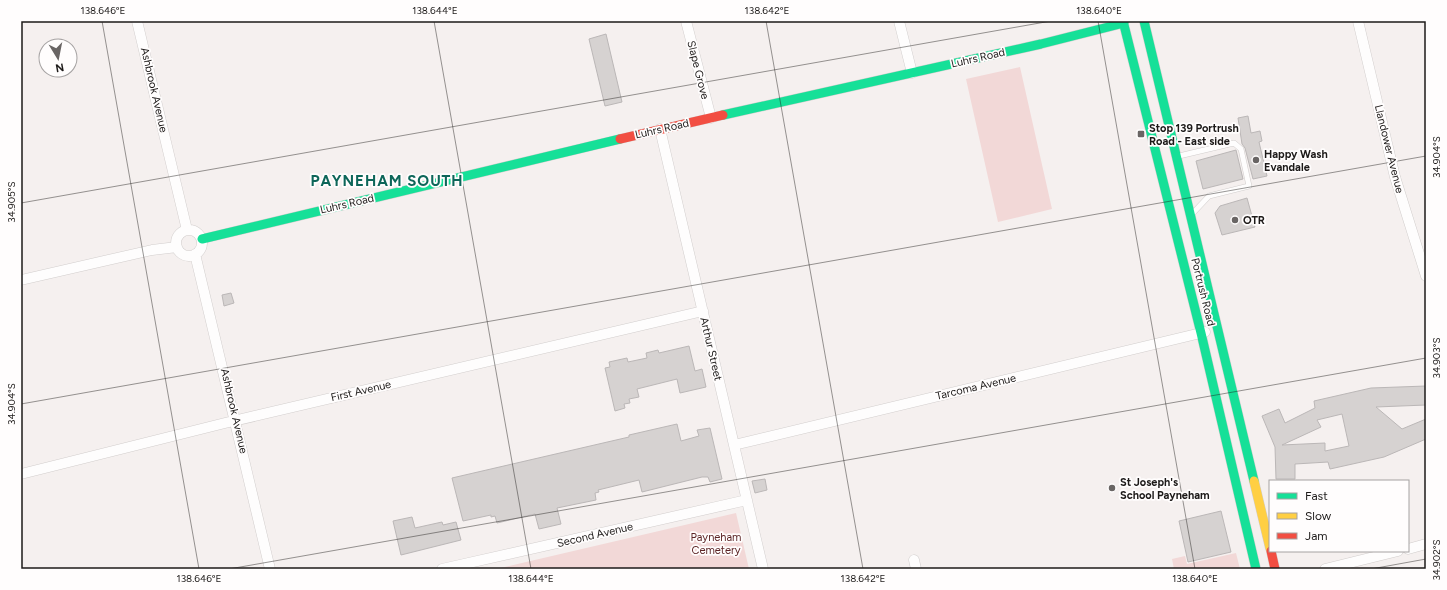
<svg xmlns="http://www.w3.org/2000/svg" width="1447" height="590" viewBox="0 0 1447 590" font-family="Figtree,sans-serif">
<rect width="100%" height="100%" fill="#f5f0ef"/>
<!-- green -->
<path fill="#f2d8d7" d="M1020 67 1052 209 998 222 966 79Z
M736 513 749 569H496Z
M1236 553 1240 569H1174L1172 559 1185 556 1187 564Z"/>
<!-- building -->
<path fill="#d6d2d1" stroke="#bbb7b7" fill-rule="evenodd" d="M606 34 622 102 605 106 589 39Z
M1248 116 1251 133 1260 131 1262 141 1259 142 1267 176 1253 179 1245 148 1242 144 1238 118Z
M1236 150 1243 179 1203 189 1196 161Z
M1247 198 1255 227 1222 235 1215 213 1220 206Z
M231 293 234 303 224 306 222 295Z
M689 346 695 371 702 369 706 387 680 393 677 379 637 389 639 397 629 399 630 403 624 404 625 408 615 411 605 368 610 367 609 362 627 358 628 362 647 358 646 353 658 350 659 353Z
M1426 386V405L1376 407 1402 429 1426 419V439L1384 457 1330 469 1328 462 1295 464V479H1276L1275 447 1262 416 1279 409 1285 423 1315 408 1314 401 1371 388ZM1342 414 1349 446 1325 451V443L1282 445 1321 427 1317 420Z
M677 424 681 441 699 436 697 430 710 428 722 479 710 482 708 477H702L642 492 639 480 598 490 599 492 595 493 596 500 557 508 561 524 539 529 535 514 497 523 495 516 491 517V515L463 521 452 478 629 437V435Z
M765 479 767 490 755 493 752 481Z
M1221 511 1231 552 1188 562 1179 521Z
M412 517 415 528 442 522 443 525 456 522 461 540 401 555 393 521Z"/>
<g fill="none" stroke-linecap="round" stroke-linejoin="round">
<!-- lane casing -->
<g stroke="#d2cecd" stroke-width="6">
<path id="lane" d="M1179 156 1234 143 1241 149 1249 186 1209 196 1193 213"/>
</g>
<!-- street casing -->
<g stroke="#d2cecd" stroke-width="11">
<path id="street" d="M137 21 187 230
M686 21 711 118
M899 21 912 73
M1358 21 1395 177 1426 276
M660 129 763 569
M176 243a13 13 0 1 1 26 0a13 13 0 1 1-26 0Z
M195 254 270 569
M21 280 152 250 177 247
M734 445 1205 332
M21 474 225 423 703 311
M1408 549 1426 544
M914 560 916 569
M442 569 747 500
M1325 569 1398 551"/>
</g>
<!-- fast casing -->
<g stroke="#d2cecd" stroke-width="10">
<path id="fast" d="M1123 21 1201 333 1256 569
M1144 21 1254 481
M723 115 1041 44 1124 23
M202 239 620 139"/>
</g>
<!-- slow casing -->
<g stroke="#d2cecd" stroke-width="10">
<path id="slow" d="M1254 481 1270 548"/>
</g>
<!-- jam casing -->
<g stroke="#d2cecd" stroke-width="10">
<path id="jam" d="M620 139 723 115
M1271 551 1275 569"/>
</g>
<!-- lane -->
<use href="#lane" stroke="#fefdfd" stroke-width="5"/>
<!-- street -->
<use href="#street" stroke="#fefdfd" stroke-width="10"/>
<!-- fast -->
<use href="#fast" stroke="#16e098" stroke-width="9"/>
<!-- slow -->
<use href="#slow" stroke="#ffcf43" stroke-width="9"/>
<!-- jam -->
<use href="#jam" stroke="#f24e42" stroke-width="9"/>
</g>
<!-- ticks -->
<path fill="none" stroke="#1d1a19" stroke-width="1" stroke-opacity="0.45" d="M102 21 199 569M434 21 531 569M766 21 863 569M1098 21 1195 569M21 203 1051 21M21 404 1426 156M229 569 1426 358M1371 569 1426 559"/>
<!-- markers -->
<g fill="#696564" stroke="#fffdfd" stroke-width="1.5">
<rect x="1137" y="130" width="8" height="8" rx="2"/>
<circle cx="1256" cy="160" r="4"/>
<circle cx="1235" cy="220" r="4"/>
<circle cx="1112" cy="488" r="4"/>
</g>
<g text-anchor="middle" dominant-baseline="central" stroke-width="3.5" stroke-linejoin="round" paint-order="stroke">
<!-- street labels -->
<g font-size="11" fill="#1d1a19" stroke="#fffdfd">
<text transform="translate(978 58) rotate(-13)">Luhrs Road</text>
<text transform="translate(698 70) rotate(76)">Slape Grove</text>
<text transform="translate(154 90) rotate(77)">Ashbrook Avenue</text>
<text transform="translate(662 129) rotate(-13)">Luhrs Road</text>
<text transform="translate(1389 149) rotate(76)">Llandower Avenue</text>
<text transform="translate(347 204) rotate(-13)">Luhrs Road</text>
<text transform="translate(1203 292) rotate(76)">Portrush Road</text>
<text transform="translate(711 349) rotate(77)">Arthur Street</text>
<text transform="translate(976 387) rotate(-13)">Tarcoma Avenue</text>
<text transform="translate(361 391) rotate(-13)">First Avenue</text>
<text transform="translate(234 411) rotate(77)">Ashbrook Avenue</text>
<text transform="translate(595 535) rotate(-13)">Second Avenue</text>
</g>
<!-- poi labels -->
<g font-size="11" font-weight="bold" fill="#1d1a19" stroke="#fffdfd" text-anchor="start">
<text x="1149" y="128">Stop 139 Portrush<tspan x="1149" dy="13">Road - East side</tspan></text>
<text x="1264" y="154">Happy Wash<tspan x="1264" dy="13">Evandale</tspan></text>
<text x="1243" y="220">OTR</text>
<text x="1120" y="482">St Joseph's<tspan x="1120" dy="13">School Payneham</tspan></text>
</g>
<!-- park labels -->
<g font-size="11" fill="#5c2526" stroke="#fffdfd">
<text x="716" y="537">Payneham<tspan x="716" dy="13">Cemetery</tspan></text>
</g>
<!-- district labels -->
<g font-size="15" font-weight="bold" letter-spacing="1" fill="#0d6659" stroke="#fffdfd">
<text x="387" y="181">PAYNEHAM SOUTH</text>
</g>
</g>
<!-- border -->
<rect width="1447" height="590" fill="none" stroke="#fffdfd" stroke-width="44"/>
<!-- legend -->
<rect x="1269" y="480" width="140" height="72" fill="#fffdfd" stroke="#a5a2a2"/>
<rect x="1277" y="493" width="20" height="6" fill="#16e098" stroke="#a5a2a2"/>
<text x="1305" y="500" font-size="12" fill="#1d1a19">Fast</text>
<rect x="1277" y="513" width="20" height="6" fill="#ffcf43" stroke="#a5a2a2"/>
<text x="1305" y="520" font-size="12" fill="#1d1a19">Slow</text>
<rect x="1277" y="533" width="20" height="6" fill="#f24e42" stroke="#a5a2a2"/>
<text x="1305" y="540" font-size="12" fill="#1d1a19">Jam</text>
<!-- north arrow -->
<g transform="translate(58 58) rotate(170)"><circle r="19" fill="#fffdfd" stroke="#a5a2a2"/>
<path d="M0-3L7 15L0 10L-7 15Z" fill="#696564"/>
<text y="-6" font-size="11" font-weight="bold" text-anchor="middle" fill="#1d1a19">N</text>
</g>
<rect x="22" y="22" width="1403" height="546" fill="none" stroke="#1d1a19" stroke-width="1.5"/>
<g font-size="10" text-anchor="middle" fill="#1d1a19">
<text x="103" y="14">138.646°E</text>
<text x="435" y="14">138.644°E</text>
<text x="767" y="14">138.642°E</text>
<text x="1099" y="14">138.640°E</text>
<text transform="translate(1436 157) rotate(-90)" y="4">34.904°S</text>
<text transform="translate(11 202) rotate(-90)" y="4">34.905°S</text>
<text transform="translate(1436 358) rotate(-90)" y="4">34.903°S</text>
<text transform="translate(11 404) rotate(-90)" y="4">34.904°S</text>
<text transform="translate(1436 560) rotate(-90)" y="4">34.902°S</text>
<text x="199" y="582">138.646°E</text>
<text x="531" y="582">138.644°E</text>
<text x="863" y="582">138.642°E</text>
<text x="1195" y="582">138.640°E</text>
</g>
</svg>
